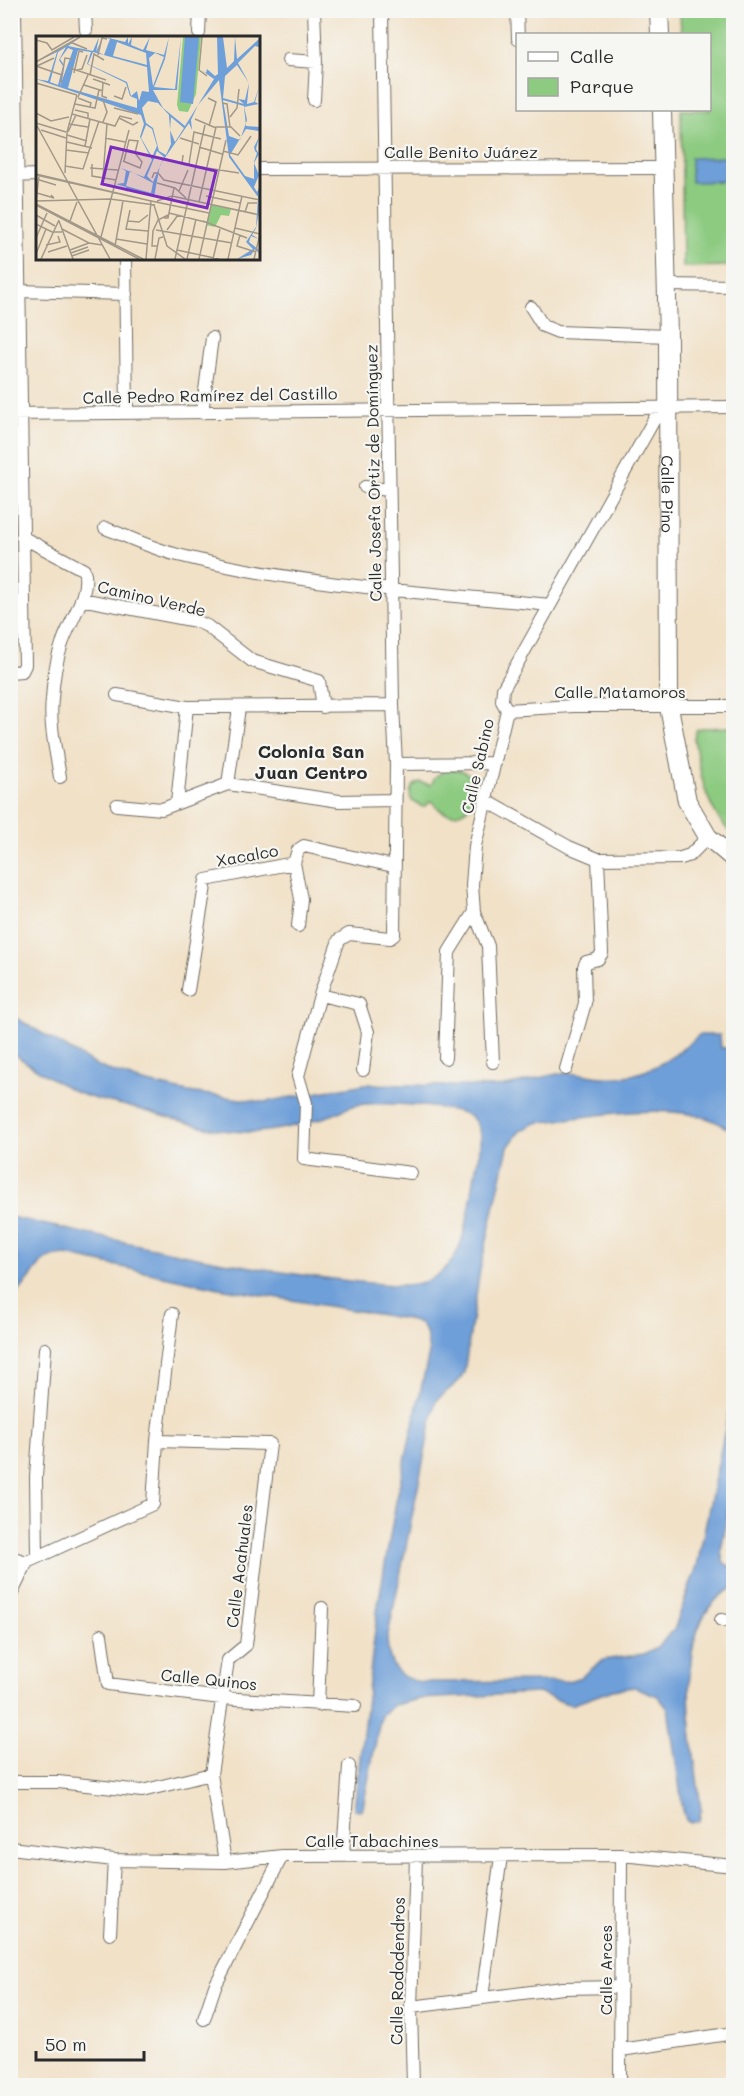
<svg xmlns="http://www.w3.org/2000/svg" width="744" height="2096" viewBox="0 0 744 2096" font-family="Mali,sans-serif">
<rect width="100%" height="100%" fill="#f6f6f2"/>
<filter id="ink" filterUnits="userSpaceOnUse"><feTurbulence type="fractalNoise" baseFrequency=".0167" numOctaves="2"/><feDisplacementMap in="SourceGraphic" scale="12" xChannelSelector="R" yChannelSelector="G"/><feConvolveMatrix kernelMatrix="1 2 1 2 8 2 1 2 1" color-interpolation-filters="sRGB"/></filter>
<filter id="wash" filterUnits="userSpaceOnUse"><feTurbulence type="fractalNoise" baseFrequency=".008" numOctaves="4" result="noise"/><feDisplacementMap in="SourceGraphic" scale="24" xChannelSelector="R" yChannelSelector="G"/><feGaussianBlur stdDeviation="1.35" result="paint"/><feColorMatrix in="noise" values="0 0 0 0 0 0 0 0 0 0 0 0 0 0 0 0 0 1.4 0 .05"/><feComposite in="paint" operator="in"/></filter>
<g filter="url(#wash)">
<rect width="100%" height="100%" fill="#f1e1c7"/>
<!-- green -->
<path fill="#8dcb81" stroke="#5c7b56" stroke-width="1.5" d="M680 11H733V266L683 267 681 110H710V34H681Z
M733 727H734L733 835C705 809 701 776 694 739L696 730 701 728Z
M447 769C507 769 461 844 432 801L423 807 412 801C408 793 411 785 420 782L431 785 435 777Z"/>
<!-- water -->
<path fill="#6e9fd8" stroke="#4c6582" stroke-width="1.5" d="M733 157V181L691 182V158Z
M11 1015 97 1066 139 1081 188 1092 264 1102 365 1084 495 1087C517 1086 537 1077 558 1074 574 1071 589 1076 604 1077 642 1080 673 1059 699 1035H720L721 1048 733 1047V1133C693 1095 588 1117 536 1123L520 1131 508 1147 480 1270 464 1373C458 1387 443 1390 435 1403L387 1640C389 1664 395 1679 422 1682L568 1681 581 1677 603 1660 644 1654 657 1647 674 1630 697 1566 733 1391V1484L721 1551 724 1563 733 1568V1588C665 1620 695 1750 701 1810L699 1821 690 1823 686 1820 683 1810 668 1709 658 1696 635 1687 613 1690 571 1705 538 1693 419 1699 394 1705 381 1715 363 1807 361 1810 354 1809 378 1605 397 1496 429 1353 426 1332 420 1324 406 1319 219 1288 66 1255 50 1257 43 1261 11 1302V1273L17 1258 11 1247V1217C138 1245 263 1275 393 1285 464 1290 466 1227 475 1174 478 1156 487 1130 471 1117 456 1106 376 1101 357 1105 349 1106 340 1112 332 1115 308 1123 282 1130 257 1132 216 1134 173 1118 134 1108 117 1103 98 1101 81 1094 57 1084 33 1067 11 1052Z"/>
</g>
<g filter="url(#ink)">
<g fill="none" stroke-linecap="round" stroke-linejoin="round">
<!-- street casing -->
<g stroke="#706b62" stroke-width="14">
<path id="street" d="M85 10 86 30
M382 10 393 705 396 764 394 935 390 938 349 934 339 940 320 995 298 1076 306 1103 304 1159 411 1173
M517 10 518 39
M199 33 200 10
M288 60 316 62
M314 100 316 62 314 10
M258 169 664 168
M12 176 38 175
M125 258 127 411
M667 285 734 286
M19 291 126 294
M531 307 543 326 558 332 668 336
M202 413 212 338
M10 414 734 407
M365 487 389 490
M105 528C129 537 153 549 178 555 300 586 425 592 550 605
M22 537 84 570C91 593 69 622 62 644 56 661 53 681 52 699 49 725 56 751 60 777
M81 599 196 621 207 626 252 661 319 681 323 707
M10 672 22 671 25 665 15 10
M117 695 187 707 393 705
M507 710 573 706H734
M396 764 495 763
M228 784 239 708
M487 801 569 847 598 859 681 858 690 855 708 837
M177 803 187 707
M117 805 162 809 228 784 339 801 395 800
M294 863 301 899 298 926
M188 990 206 880 294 863 298 850 304 846 393 866
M320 995 359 1004 368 1032 363 1070
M445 1058 449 952 474 912
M493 1062 488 946 474 912 472 885 475 846 507 710 502 701 503 689 660 409
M566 1069 585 1003 584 967 586 962 598 959 602 953 598 859
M157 1441 270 1444 246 1645 228 1660 211 1774 225 1862
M10 1557 27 1562
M37 1557 36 1477 45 1349
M10 1597 27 1562 153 1504 157 1441 172 1314
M721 1620 734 1622
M101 1635 108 1684 221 1698 355 1706
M318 1705 322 1608
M10 1782H58L142 1791 211 1774
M10 1848 114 1860 225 1862 282 1856 621 1855 734 1866
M343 1855 349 1766
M110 1934 114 1860
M482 1998 501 1856
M411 2007 563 1988 621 1987
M204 2019 215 1986 282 1856
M621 2050 734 2033
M413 2086 411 2007 416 1857
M620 2086 621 1855"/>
</g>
<!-- secondary casing -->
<g stroke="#706b62" stroke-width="20">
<g id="secondary">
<path d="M659 10 660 34"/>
<path id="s1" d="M662 110 668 336 669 707 687 801 708 837 734 859"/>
</g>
</g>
<!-- street -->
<use href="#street" stroke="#fff" stroke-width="12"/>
<!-- secondary -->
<use href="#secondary" stroke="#fff" stroke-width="18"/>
</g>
</g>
<g text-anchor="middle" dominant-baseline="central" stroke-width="4.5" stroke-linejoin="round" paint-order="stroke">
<!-- street labels -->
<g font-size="16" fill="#2b2b2b" stroke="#f6f6f2">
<text x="461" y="151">Calle Benito Juárez</text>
<text transform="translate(210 395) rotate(-1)">Calle Pedro Ramírez del Castillo</text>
<text transform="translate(373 473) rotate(-91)">Calle Josefa Ortiz de Domínguez</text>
<text stroke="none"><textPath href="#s1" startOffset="384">Calle Pino</textPath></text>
<text transform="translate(152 598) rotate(13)">Camino Verde</text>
<text x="620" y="691">Calle Matamoros</text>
<text transform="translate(477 766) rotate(-77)">Calle Sabino</text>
<text transform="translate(247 855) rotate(-10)">Xacalco</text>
<text transform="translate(239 1566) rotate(-83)">Calle Acahuales</text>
<text transform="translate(209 1679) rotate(6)">Calle Quinos</text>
<text x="372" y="1840">Calle Tabachines</text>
<text transform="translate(605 1970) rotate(-90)">Calle Arces</text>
<text transform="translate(397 1971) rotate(-89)">Calle Rododendros</text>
</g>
<!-- neighbourhood labels -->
<g font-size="18" font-weight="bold" fill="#2b2b2b" stroke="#f6f6f2">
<text x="311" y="751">Colonia San<tspan x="311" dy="21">Juan Centro</tspan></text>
</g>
</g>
<!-- overview -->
<g transform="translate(36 36)">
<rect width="224" height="224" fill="#f1e1c7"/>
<path d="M147 1H165L160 58 152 76 143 75 141 69ZM175 169 195 173 193 180 185 179 179 191 170 189Z" fill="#8dcb81"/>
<path d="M45 1 32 10 57 15 63 1 60 16 67 1 62 16 68 19 74 3 69 1 89 6 92 1V8L96 1 95 9 107 14 114 1 110 14 128 19 133 1 129 23 118 51 139 53 145 1 141 54H117L127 72 149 90 178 43 165 34 170 37 171 33 179 40 182 38 181 1H187L191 32 198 25 199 1 201 23 223 3V11L219 10 202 27 213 47 211 68 218 66 223 51 219 66 223 68 208 71 210 90 223 91V95L210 93 194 119 209 140 218 143V126L221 117 219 115 218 111 223 101 220 113 223 118 218 127 223 139 218 151 221 156 223 152V176L220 192 216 199 223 203 215 200 213 206 222 213 223 217 219 213 215 219 201 223 217 213 210 206 220 191 222 161 193 121 183 44 162 69 155 84 156 94 153 87 124 129 118 161 93 153 91 156 90 151 80 148 88 147 90 135 85 132 108 141 116 124 104 101 108 88 105 79 0 43 12 45 21 16 0 26ZM81 6 110 17 111 29 77 20ZM30 11 23 24 27 30 22 49 14 46 22 16ZM32 12 37 14 24 50 28 29 24 23ZM42 14 55 16 51 28 90 47 94 60 101 63V72L32 52ZM57 16 111 31 113 56 106 55 103 65 101 55 95 60 91 46 52 28ZM119 17 128 21 117 50 113 22ZM201 29 213 47 209 64 202 63 208 68 187 62 189 40ZM187 64 208 70 211 84 204 104 193 100ZM112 65 122 67 133 79 135 108 130 119 123 115 117 92 110 87 106 72ZM135 81 148 92 139 106 134 94ZM110 89 116 93 121 110 116 121 105 102ZM121 115 128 121 117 146 111 140ZM94 135 117 147 115 157 90 150ZM149 1H163L157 68 144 66Z" fill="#6e9fd8" fill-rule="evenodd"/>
<path fill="none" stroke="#a29889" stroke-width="1.5" d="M166 1 163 34 171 40M0 4 11 7 16 14 38 1M34 6 51 13M62 19 66 2 71 3M0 26 44 1M0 30 26 39M1 30 18 22M34 32 70 44M41 34 46 33 51 19M38 37 43 15 47 16M54 39 58 18 68 24M57 43 74 49M0 47 41 59M25 47 29 22 36 23M67 47 66 60 71 62M48 49 67 55M78 60 86 63 90 51M42 61 52 39M42 62 55 67 54 71M172 62 180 66 173 90M67 64 71 76 67 86M186 67 191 68 194 91M39 68 59 72 63 54M78 72 102 78M39 74 52 77V82M0 77 15 85 33 81M36 78 79 90 84 80 96 83M194 81 201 72 203 53M83 82 97 89 102 86M159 83 180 92M0 87 30 96M0 88 74 223M33 88 52 91M5 94 30 102M32 96 40 79M31 99 51 105M69 102 89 106M144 102 163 108M31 106 56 112M49 110 54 83M163 111 186 118M30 114 53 117M187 115 202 119 215 100M147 119 146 128 203 137M87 125 104 132 106 126 99 117M88 125 93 104 102 105 99 117M56 128V140L80 144M153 128 158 96 185 103M29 130 47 133 63 85M54 132 82 134M29 137 31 96 41 59M0 138 115 165 0 139M67 141 71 88M116 142 118 137H122L128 144 224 164M0 143 20 149M121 147 139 152 150 162M143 155 152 134M1 157 18 162 15 159M170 160 204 167M0 165 74 163 119 169M0 165 3 140M121 165 136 160 224 179M163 166 180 91H195L204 100M0 168 107 223M0 169 103 223M118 169 131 210 149 223M94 174 90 193 112 195M209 176 212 167H221M133 177 169 186M0 179 19 190M128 182H132L138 152M23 185 37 223M34 185 41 166M92 185 103 186 112 179M167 185 211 202M0 188 16 196H26M199 192 224 198M26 193 53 207 66 209M120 194 196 207M131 194 142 179M204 199 201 210 220 216M65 201 93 94M0 202 11 177M80 203 111 208M10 209 24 206 22 200M79 210 87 165M121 210H116L117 195 122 184 132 179M34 214 53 207M141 214 183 223M12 216 31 210M35 217 52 211M0 218 10 193M36 220 53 214M5 223 23 184M110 223 115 165 173 177M119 223 123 202 127 201M139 223 169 89M151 223 160 183M163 223 190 104M177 223 184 193M192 223 206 160M218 223 224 198"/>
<path fill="#7b2cbf" fill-opacity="0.15" stroke="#7b2cbf" stroke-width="3" d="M75 111 180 135 171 172 66 148Z"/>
<rect width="224" height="224" fill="none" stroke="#2b2b2b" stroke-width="3"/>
</g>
<!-- margin -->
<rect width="744" height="2096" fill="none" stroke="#f6f6f2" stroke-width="36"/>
<!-- legend -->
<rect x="516" y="33" width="195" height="78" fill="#f6f6f2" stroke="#a5a5a2" stroke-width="1.5"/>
<rect x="528" y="52" width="30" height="9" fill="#ffffff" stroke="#a5a5a2" stroke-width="1.5"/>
<text x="570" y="63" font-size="18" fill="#2b2b2b">Calle</text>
<rect x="528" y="78" width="30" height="18" fill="#8dcb81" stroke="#a5a5a2" stroke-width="1.5"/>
<text x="570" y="93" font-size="18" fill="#2b2b2b">Parque</text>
<!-- scale -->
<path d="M36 2051v9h108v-9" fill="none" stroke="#2b2b2b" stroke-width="3"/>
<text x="45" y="2051" font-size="18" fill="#2b2b2b" stroke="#f6f6f2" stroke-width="4.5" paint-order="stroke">50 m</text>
</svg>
